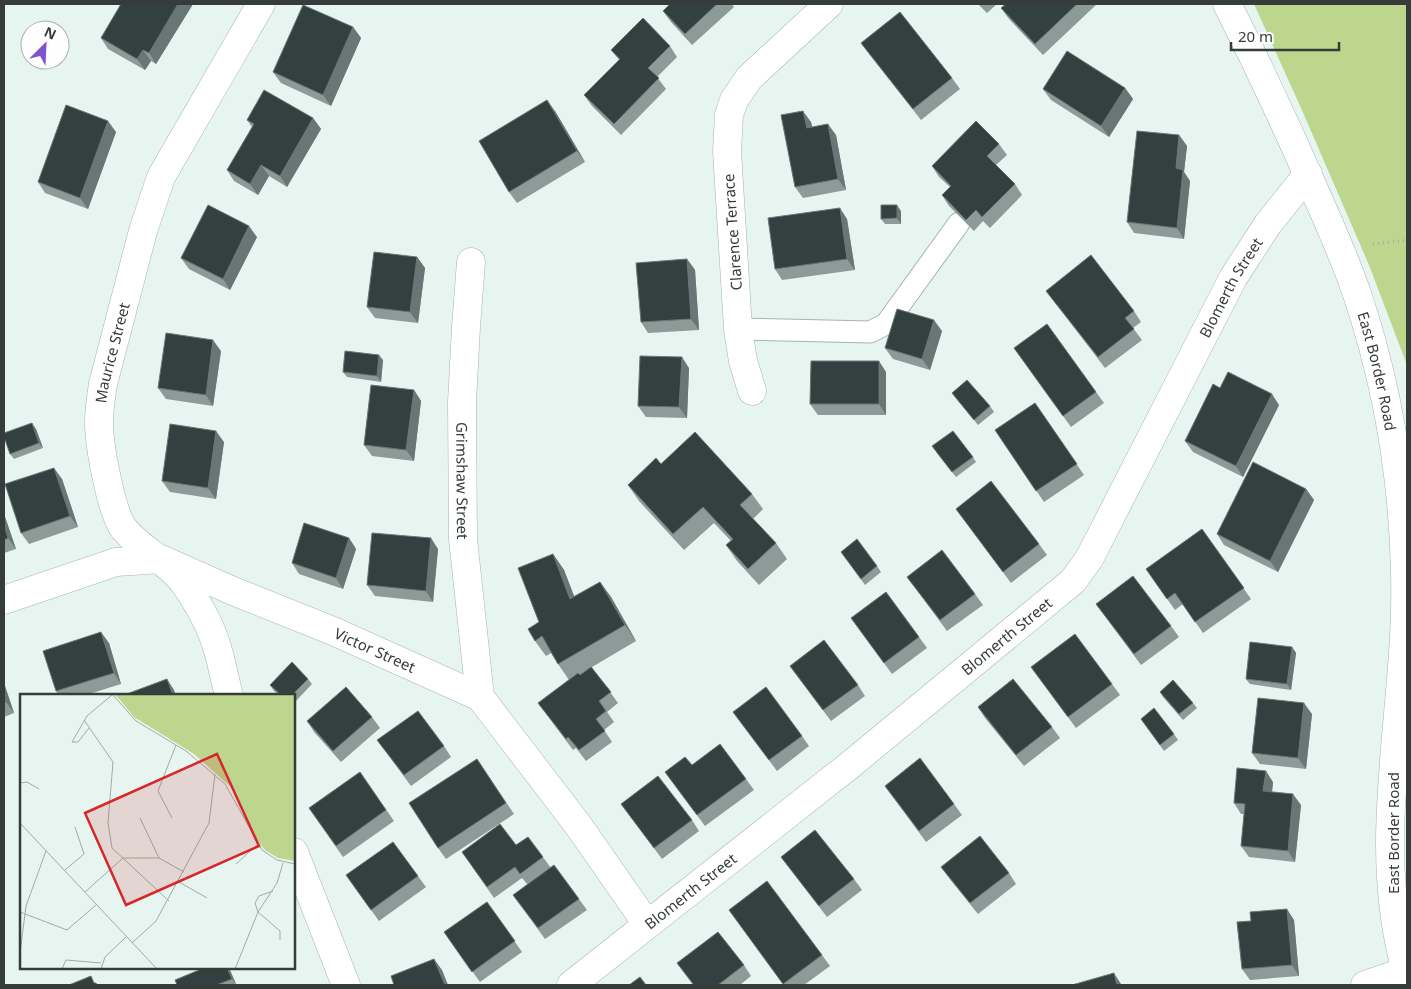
<svg xmlns="http://www.w3.org/2000/svg" width="1411" height="989" viewBox="0 0 1411 989" font-family="'Noto Sans',sans-serif">
<rect width="100%" height="100%" fill="#e6f5f0"/>
<!-- green -->
<path fill="#bdd68e" d="M1254 4H1407V365L1369 265 1301 108Z"/>
<g fill="none" stroke-linecap="round" stroke-linejoin="round">
<!-- lane casing -->
<g stroke="#a6b4af" stroke-width="23">
<path id="lane" d="M738 329 870 332 886 324 959 223"/>
</g>
<!-- street casing -->
<g stroke="#a6b4af" stroke-width="29">
<g id="street">
<path id="s1" d="M1227 4C1259 67 1289 131 1317 196 1331 228 1346 261 1357 294 1387 383 1403 479 1405 572 1409 707 1368 841 1407 974"/>
<path id="s2" d="M471 262 466 327 462 402 463 539 480 697"/>
<path d="M752 391 743 361 738 329 727 151 729 115 734 100 749 78 829 4"/>
<path id="s3" d="M4 600 116 562 161 559 233 591 333 631 480 697 578 825 647 924"/>
<path id="s4" d="M229 695C225 682 223 668 219 654 213 631 200 606 186 586 170 562 142 551 124 529 111 512 99 445 99 422 99 409 101 397 103 384L143 231 161 177 261 4"/>
<path d="M294 852 346 985"/>
<path id="s5" d="M571 985 850 765 1073 581 1089 559 1233 278 1268 224 1308 174"/>
<path d="M1365 985 1406 971"/>
</g>
</g>
<!-- path -->
<path stroke="#a0aba7" stroke-width="3" stroke-dasharray="1 4" stroke-linecap="butt" d="M1373 244 1407 240"/>
<!-- lane -->
<use href="#lane" stroke="#fff" stroke-width="21"/>
<!-- street -->
<use href="#street" stroke="#fff" stroke-width="28"/>
</g>
<!-- wall -->
<path fill="#8c9a98" d="M121 4H193L156 64 151 61 145 70 108 49 101 38Z
M670 4H732L734 7 692 45 671 22 663 11Z
M978 4H997L987 13Z
M1006 4H1097L1043 55 1009 19 1001 8Z
M353 27 361 38 331 106 281 83 273 72Z
M861 43 952 78 960 89 921 120 869 54Z
M670 46 677 57 657 77 666 89 621 135 592 106 584 95 619 60 611 50Z
M1125 88 1133 99 1109 137 1051 100 1043 89Z
M555 111 585 162 517 203 509 192Z
M313 118 321 129 287 187 269 176 258 195 234 181 227 170 252 127 247 120Z
M811 122 812 127 836 135 846 190 803 198 795 187Z
M116 132 88 209 45 193 38 182Z
M1179 135 1187 146 1184 172 1190 181 1184 239 1134 233 1127 222Z
M999 144 1007 155 996 165 1015 184 1022 195 990 228 983 221 974 231 949 206 942 195 950 187 939 177 932 166Z
M901 211V224H885L881 219Z
M847 219 855 270 782 280 775 269Z
M257 237 230 290 189 269 181 258Z
M417 257 425 268 418 323 375 318 367 307Z
M687 259 695 270 699 330 648 333 641 322Z
M1046 291 1134 311 1141 322 1133 328 1142 340 1105 368Z
M1047 324 1104 403 1071 427 1014 348Z
M942 331 930 370 893 359 885 348Z
M221 351 213 406 166 399 158 388Z
M383 360 381 382 347 377 343 372Z
M689 368 687 418 646 417 638 406Z
M886 372V415H818L810 404Z
M1220 388 1279 405 1243 477 1193 452 1185 441Z
M414 390 421 401 414 461 372 456 364 445Z
M952 393 990 406 994 412 978 425Z
M1035 403 1084 475 1044 502 995 430Z
M36 429 43 448 14 459 10 454Z
M224 442 216 499 170 492 162 481Z
M936 452 973 457 976 462 956 477Z
M661 464 752 494 763 509 753 519 776 543 787 559 759 585 737 561 726 545 731 541 714 523 684 550 639 501 628 485Z
M62 479 78 527 29 544 21 533Z
M1306 489 1314 500 1278 572 1224 545 1217 534Z
M956 509 1039 544 1047 555 1011 583Z
M4 514 16 549 4 553Z
M1202 529 1251 599 1203 633 1183 604 1175 610 1146 569Z
M349 538 356 549 343 589 299 574 292 563Z
M438 549 433 602 375 596 367 585Z
M841 552 877 566 881 572 865 585Z
M553 554 564 570 574 596 600 582 611 597 636 641 592 667 618 703 607 712 614 722 604 730 612 742 586 761 576 748 573 750 538 703 569 680 558 664 551 653 546 656 535 641Z
M907 577 975 594 983 605 947 631Z
M1096 604 1171 626 1179 637 1141 665Z
M859 629 919 637 927 648 892 674Z
M109 643 121 684 86 695H59L56 691Z
M1292 647 1296 653 1291 690 1250 684 1246 679Z
M790 666 858 685 865 696 831 721Z
M1031 667 1112 684 1120 695 1076 728Z
M308 679 312 684 294 703V695H279L274 691 270 685Z
M4 683 14 713 4 717Z
M1160 692 1193 703 1197 708 1183 720 1163 697Z
M978 707 1052 727 1060 738 1024 766 985 718Z
M733 712 802 736 809 746 777 771Z
M1312 714 1306 769 1260 764 1252 753Z
M372 717 380 728 341 762 314 732 307 721Z
M1141 719 1174 734 1178 740 1164 751Z
M377 740 444 746 451 757 411 786Z
M477 759 514 814 446 859 438 848Z
M692 765 746 779 754 790 705 826 665 772Z
M360 772 394 821 343 857 309 808Z
M1273 782 1272 792 1301 805 1295 862 1249 857 1241 846 1244 814H1241L1234 803Z
M885 786 954 804 962 815 926 842Z
M621 804 692 820 699 831 662 859Z
M528 837 551 868 554 865 587 910 545 939 513 895 528 885 522 878 494 898 462 852 516 845Z
M393 842 426 887 379 921 346 875Z
M781 857 854 879 862 890 827 917Z
M941 867 1009 873 1016 884 978 914 949 878Z
M487 902 522 952 480 982 444 932Z
M729 910 822 955 830 966 804 985H784Z
M1294 920 1299 976 1250 980 1242 969 1251 921Z
M677 963 744 965 751 976 740 985H693Z
M229 968 236 984 233 985H177Z"/>
<!-- shaded-wall -->
<path fill="#687675" d="M178 4H193L156 64 149 53Z
M353 27 361 38 331 106 323 95Z
M143 50 151 61 145 70 137 59Z
M1125 88 1133 99 1109 137 1101 126Z
M547 100 555 111 585 162 577 151Z
M803 111 811 122 815 139 807 128Z
M313 118 321 129 287 187 280 176Z
M108 121 116 132 88 209 80 198Z
M828 124 836 135 846 190 838 179Z
M1179 135 1187 146 1184 172 1190 181 1184 239 1177 228 1176 168Z
M261 165 269 176 258 195 250 184Z
M897 205 901 211V224L897 218Z
M840 208 847 219 855 270 847 259Z
M249 226 257 237 230 290 223 279Z
M417 257 425 268 418 323 410 312Z
M687 259 695 270 699 330 691 319Z
M934 320 942 331 930 370 922 359Z
M213 340 221 351 213 406 206 395Z
M379 355 383 360 381 382 377 376Z
M682 357 689 368 687 418 679 407Z
M879 361 886 372V415L879 404Z
M414 390 421 401 414 461 406 450Z
M1272 394 1279 405 1243 477 1236 466Z
M32 423 36 429 43 448 39 443Z
M216 431 224 442 216 499 208 488Z
M54 468 62 479 78 527 70 516Z
M1306 489 1314 500 1278 572 1270 561Z
M4 514 16 549 8 538 4 525Z
M349 538 356 549 343 589 336 578Z
M431 538 438 549 433 602 426 591Z
M553 554 564 570 581 614 570 599Z
M600 582 611 597 636 641 625 625Z
M101 632 109 643 121 684 114 673Z
M1292 647 1296 653 1291 690 1287 684Z
M167 679 174 690 176 695H173Z
M4 683 14 713 6 702 4 695Z
M1304 703 1312 714 1306 769 1298 758Z
M1266 771 1273 782 1271 802 1263 791Z
M1293 794 1301 805 1295 862 1288 851Z
M1287 909 1294 920 1299 976 1292 965Z
M434 959 442 970 448 985H445Z
M227 968H229L236 984 232 979Z
M1114 973 1121 984 1122 985H1117Z"/>
<!-- building -->
<path fill="#324040" stroke="#687675" d="M121 4H178L149 53 143 50 137 59 101 38Z
M670 4H717L685 34 663 11Z
M1006 4H1077L1035 44 1001 8Z
M303 5 353 27 323 95 273 72Z
M900 12 952 78 913 109 861 43Z
M643 18 670 46 648 68 659 78 614 124 584 95 620 59 611 50Z
M1067 51 1125 88 1101 126 1043 89Z
M264 90 313 118 280 176 261 165 250 184 227 170 254 124 247 120Z
M547 100 577 151 509 192 479 141Z
M66 105 108 121 80 198 38 182Z
M803 111 807 128 828 124 838 179 795 187 781 115Z
M976 121 999 144 987 156 1015 184 982 217 976 210 966 220 942 195 951 186 932 166Z
M1137 131 1179 135 1176 168 1183 170 1177 228 1127 222Z
M208 205 249 226 223 279 181 258Z
M881 205H897V218L881 219Z
M840 208 847 259 775 269 768 218Z
M374 252 417 257 410 312 367 307Z
M1091 255 1134 311 1125 318 1134 329 1098 357 1046 291Z
M687 259 691 319 641 322 636 263Z
M897 309 934 320 922 359 885 348Z
M1047 324 1096 392 1063 416 1014 348Z
M166 333 213 340 206 395 158 388Z
M345 351 379 355 377 376 343 372Z
M640 356 682 357 679 407 638 406Z
M811 361H879V404H810Z
M1228 372 1272 394 1236 466 1185 441 1213 384 1220 388Z
M967 380 990 406 974 420 952 393Z
M371 385 414 390 406 450 364 445Z
M1035 403 1077 464 1036 491 995 430Z
M32 423 39 443 10 454 4 437V433Z
M170 424 216 431 208 488 162 481Z
M953 431 973 457 952 472 932 446Z
M695 432 752 494 740 505 776 543 748 569 726 545 733 539 703 507 673 534 628 485 656 458 661 464Z
M1253 462 1306 489 1270 561 1217 534Z
M54 468 70 516 21 533 5 484Z
M991 481 1039 544 1003 572 956 509Z
M304 523 349 538 336 578 292 563Z
M4 525 8 538 4 540Z
M1202 529 1244 588 1195 622 1175 593 1167 599 1146 569Z
M372 533 431 538 426 591 367 585Z
M857 539 877 566 861 579 841 552Z
M942 550 975 594 940 620 907 577Z
M553 554 570 599 600 582 625 625 558 664 542 636 535 641 528 629 539 622 518 568Z
M1133 576 1171 626 1134 654 1096 604Z
M886 592 919 637 884 663 851 618Z
M101 632 114 673 56 691 43 651Z
M1075 634 1112 684 1068 717 1031 667Z
M824 640 858 685 823 710 790 666Z
M1250 642 1292 647 1287 684 1246 679Z
M292 662 308 679 292 695H281L270 685Z
M591 667 611 692 599 701 606 711 596 719 605 731 579 750 568 737 566 739 538 703 578 673 580 675Z
M167 679 173 695H124Z
M1013 679 1052 727 1016 755 978 707Z
M1173 680 1193 703 1179 714 1160 692Z
M346 687 372 717 333 751 307 721Z
M766 687 802 736 769 760 733 712Z
M4 695 6 702 4 703Z
M1258 698 1304 703 1298 758 1252 753Z
M1154 708 1174 734 1160 745 1141 719Z
M418 711 444 746 404 775 377 740Z
M720 744 746 779 697 815 665 772 685 757 692 765Z
M920 758 954 804 919 831 885 786Z
M477 759 506 803 438 848 409 803Z
M1237 768 1266 771 1263 791 1293 794 1288 851 1241 846 1245 804 1234 803Z
M360 772 386 810 336 846 309 808Z
M658 776 692 820 654 848 621 804Z
M500 824 516 845 528 837 543 857 520 874 515 867 487 887 462 852Z
M815 830 854 879 819 906 781 857Z
M980 836 1009 873 970 903 941 867Z
M393 842 418 876 371 910 346 875Z
M554 865 579 899 538 928 513 895Z
M767 881 822 955 783 984 729 910Z
M487 902 515 941 472 972 444 932Z
M1287 909 1292 965 1242 969 1237 922 1251 921 1250 912Z
M718 932 744 965 718 985H694L677 963Z
M434 959 445 985H394L391 976Z
M204 968H227L232 979 216 985H177L175 980Z
M1114 973 1117 985H1072Z
M91 976 94 983H96L97 985H69Z
M640 977 646 985H629Z"/>
<g text-anchor="middle" dominant-baseline="central" stroke-width="5" stroke-linejoin="round" paint-order="stroke">
<!-- street labels -->
<g font-size="15" fill="#363c3a" stroke="#fefefe">
<text transform="translate(732 232) rotate(-94)">Clarence Terrace</text>
<text stroke="none"><textPath href="#s5" startOffset="978">Blomerth Street</textPath></text>
<text stroke="none"><textPath href="#s4" startOffset="384">Maurice Street</textPath></text>
<text stroke="none"><textPath href="#s1" startOffset="398">East Border Road</textPath></text>
<text stroke="none"><textPath href="#s2" startOffset="219">Grimshaw Street</textPath></text>
<text stroke="none"><textPath href="#s5" startOffset="558">Blomerth Street</textPath></text>
<text stroke="none"><textPath href="#s3" startOffset="396">Victor Street</textPath></text>
<text transform="translate(1393 833) rotate(-90)">East Border Road</text>
<text stroke="none"><textPath href="#s5" startOffset="152">Blomerth Street</textPath></text>
</g>
</g>
<!-- overview -->
<g transform="translate(20 694)">
<rect width="275" height="275" fill="#e6f5f0"/>
<path d="M95 0H275V167L258 164 245 156 238 148 212 94 174 60 114 23Z" fill="#bdd68e"/>
<path fill="none" stroke="#a0aba7" stroke-width="1" d="M92 0 116 27 166 57 205 90 242 156 257 166 275 170M64 26 93 68 88 129 92 154 149 207M69 34 58 48H52L67 22 92 1M0 89 7 88 19 95M120 124 139 164M152 124 138 97 156 51M0 129 137 275M216 170 237 151M45 176 64 160 55 133M159 188 187 204M253 197 239 202 235 209 238 218 260 237V246M65 198 103 164H139L164 178M0 218 47 236 76 211M112 249 136 227 189 129 195 80M0 259 6 212 26 157M42 275 46 266 81 269M81 275 85 263 106 243M215 275 238 218 257 189 263 169"/>
<path fill="#d62828" fill-opacity="0.15" stroke="#d62828" stroke-width="2.5" d="M197 60 239 152 106 211 65 119Z"/>
<rect width="275" height="275" fill="none" stroke="#363c3a" stroke-width="2.5"/>
</g>
<!-- border -->
<rect width="1411" height="989" fill="none" stroke="#363c3a" stroke-width="10"/>
<!-- north arrow -->
<g transform="translate(45 45) rotate(24)"><circle r="24" fill="#fefefe" stroke="#aeb0b0"/>
<path d="M0-4L9 19L0 12L-9 19Z" fill="#8054ce"/>
<text y="-8" font-size="14" font-weight="bold" text-anchor="middle" fill="#363c3a">N</text>
</g>
<!-- scale -->
<path d="M1231 42v8h108v-8" fill="none" stroke="#363c3a" stroke-width="2.5"/>
<text x="1238" y="42" font-size="15" fill="#363c3a" stroke="#fefefe" stroke-width="4" paint-order="stroke">20 m</text>
</svg>
